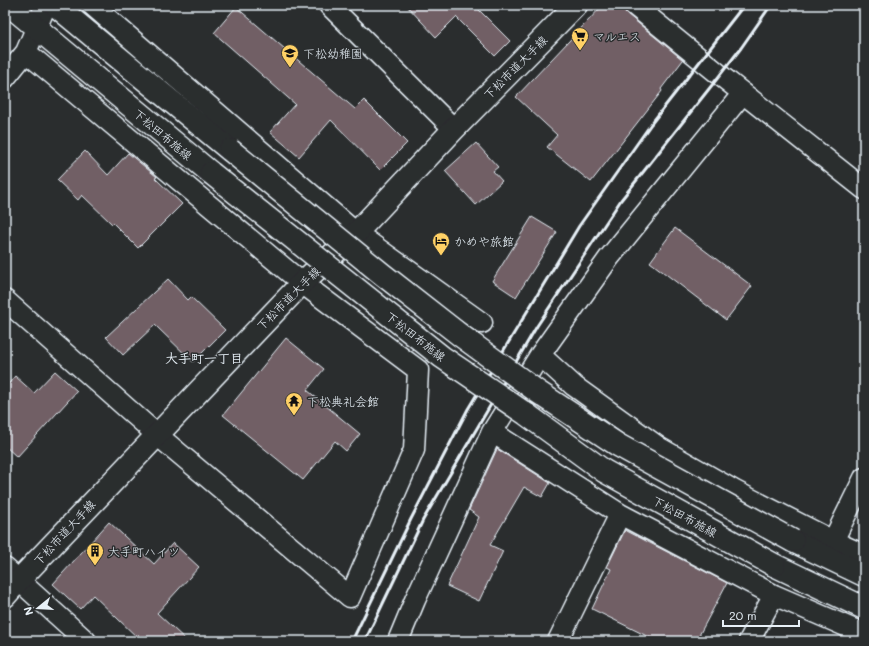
<svg xmlns="http://www.w3.org/2000/svg" width="869" height="646" viewBox="0 0 869 646" font-family="Mali,'Klee One',sans-serif">
<rect width="100%" height="100%" fill="#2a2d2e"/>
<filter id="ink" filterUnits="userSpaceOnUse"><feTurbulence type="fractalNoise" baseFrequency=".025" numOctaves="2"/><feDisplacementMap in="SourceGraphic" scale="8" xChannelSelector="R" yChannelSelector="G"/><feConvolveMatrix kernelMatrix="1 2 1 2 8 2 1 2 1" color-interpolation-filters="sRGB"/></filter>
<g filter="url(#ink)">
<!-- building -->
<path fill="#715f65" stroke="#e8f1f8" d="M406 5H474L510 41 495 56 456 17 436 37Z
M603 5H620L627 14 683 60 661 89 662 91 591 182 547 147 557 135 516 97Z
M236 7 355 109 364 100 407 143 380 170 331 120 299 157 270 132 295 104 214 33Z
M476 143 498 167 493 171 502 181 476 205 445 171Z
M85 151 108 175 128 153 157 177 155 178 182 204 138 248 113 223 112 224 82 195 78 200 57 180Z
M532 217 557 232 516 297 492 281Z
M675 228 752 286 726 320 650 262Z
M168 279 188 300 191 297 225 330 193 362 155 325 123 355 106 337Z
M286 338 324 369 307 390 360 434 346 451 335 441 303 480 223 415Z
M55 371 77 391 17 457 5 446V388L15 376 34 393Z
M497 449 550 483 542 497 524 487 490 545 503 551 479 601 447 586 479 517 469 510Z
M109 522 154 564 173 543 199 567 157 613 187 641H141L93 595 80 609 53 584Z
M625 530 727 583 696 641H657L592 609 611 569 607 567Z"/>
<g fill="none" stroke-linecap="round" stroke-linejoin="round">
<!-- minor casing -->
<g stroke="#e8f1f8" stroke-width="23">
<path id="minor" d="M92 5 356 233 482 323
M329 5 454 129
M634 5 720 75 864 189
M5 78 26 52 46 5
M5 300 156 434 350 597 414 450 418 370 302 283 26 52
M540 355 574 386 660 448 735 491 833 541 864 555
M492 432 620 514 774 595 864 634
M833 541 864 478
M5 568 86 641
M398 641 415 600 492 432 540 355 609 258 743 93
M558 641 620 514
M749 641 774 595"/>
</g>
<!-- tertiary casing -->
<g stroke="#e8f1f8" stroke-width="25">
<path id="tertiary" d="M5 596 19 580 302 283 356 233 454 129 576 5"/>
</g>
<!-- primary casing -->
<g stroke="#e8f1f8" stroke-width="25">
<path id="primary" d="M9 5 211 173
M55 5 230 150
M793 541 864 575
M774 565 864 608"/>
</g>
<!-- minor -->
<use href="#minor" stroke="#2a2d2e" stroke-width="20"/>
<!-- tertiary -->
<use href="#tertiary" stroke="#2a2d2e" stroke-width="22"/>
<!-- primary -->
<use href="#primary" stroke="#2a2d2e" stroke-width="22"/>
<!-- rail -->
<path stroke="#e8f1f8" stroke-width="3" d="M352 641 411 519 468 409 579 226 651 124 744 5
M365 641 423 520 537 326 621 200 720 75 741 48 771 5"/>
<!-- primary-bridge casing -->
<g stroke="#e8f1f8" stroke-width="25" stroke-linecap="butt">
<path id="primary-bridge" d="M230 150 382 274 460 335 538 392 618 445 793 541
M211 173 442 357 526 414 604 471 774 565"/>
</g>
<!-- primary-bridge -->
<use href="#primary-bridge" stroke="#2a2d2e" stroke-width="22"/>
</g>
</g>
<!-- icons -->
<defs>
<g id="supermarket-pin" transform="scale(0.9)"><path d="M0 17L-7.5 6A9.5 9.5 0 1 1 7.5 6Z" fill="#ffd166" stroke="#2a2d2e"/><path d="M-6-5.5h2.5l.6 2H6L4.5 2H-2.5L-4.4-4H-6ZM-1.5 3.2a1.3 1.3 0 1 0 .1 0ZM3 3.2a1.3 1.3 0 1 0 .1 0Z" fill="#111"/></g>
<g id="school-pin" transform="scale(0.9)"><path d="M0 17L-7.5 6A9.5 9.5 0 1 1 7.5 6Z" fill="#ffd166" stroke="#2a2d2e"/><path d="M0-5L7-2L0 1L-7-2ZM-4 1L0 2.5L4 1V4Q0 6-4 4Z" fill="#111"/></g>
<g id="hotel-pin" transform="scale(0.9)"><path d="M0 17L-7.5 6A9.5 9.5 0 1 1 7.5 6Z" fill="#ffd166" stroke="#2a2d2e"/><path d="M-6-4.5h1.5V1H6V5H4.5V3h-9V5H-6ZM-4 0a1.8 1.8 0 1 1 3.6 0ZM.5 0V-2.5h3Q6-2.5 6 0Z" fill="#111"/></g>
<g id="temple-pin" transform="scale(0.9)"><path d="M0 17L-7.5 6A9.5 9.5 0 1 1 7.5 6Z" fill="#ffd166" stroke="#2a2d2e"/><path d="M0-6L5-2H3V0L6.5 2.5H4V6H1.5V3h-3V6H-4V2.5H-6.5L-3 0V-2H-5Z" fill="#111"/></g>
<g id="building-pin" transform="scale(0.9)"><path d="M0 17L-7.5 6A9.5 9.5 0 1 1 7.5 6Z" fill="#ffd166" stroke="#2a2d2e"/><path d="M-4-6H4V6H1V3H-1V6H-4ZM-2.5-4.3h1.7v1.8h-1.7ZM.8-4.3h1.7v1.8H.8ZM-2.5-1h1.7V.8h-1.7ZM.8-1h1.7V.8H.8Z" fill="#111"/></g>
</defs>
<g fill-rule="evenodd">
<use href="#supermarket-pin" x="580" y="36"/>
<use href="#school-pin" x="290" y="53"/>
<use href="#hotel-pin" x="441" y="241"/>
<use href="#temple-pin" x="294" y="401"/>
<use href="#building-pin" x="95" y="551"/>
</g>
<g text-anchor="middle" dominant-baseline="central" stroke-width="3" stroke-linejoin="round" paint-order="stroke">
<!-- poi labels -->
<g font-size="12" fill="#e8f1f8" stroke="#2a2d2e" text-anchor="start">
<text x="593" y="36">マルエス</text>
<text x="303" y="53">下松幼稚園</text>
<text x="454" y="241">かめや旅館</text>
<text x="307" y="401">下松典礼会館</text>
<text x="108" y="551">大手町ハイツ</text>
</g>
<!-- street labels -->
<g font-size="12" fill="#e8f1f8" stroke="#2a2d2e">
<text transform="translate(515 67) rotate(-45)">下松市道大手線</text>
<text transform="translate(163 134) rotate(40)">下松田布施線</text>
<text transform="translate(288 298) rotate(-45)">下松市道大手線</text>
<text transform="translate(416 336) rotate(38)">下松田布施線</text>
<text transform="translate(685 516) rotate(29)">下松田布施線</text>
<text transform="translate(64 532) rotate(-47)">下松市道大手線</text>
</g>
<!-- neighbourhood labels -->
<g font-size="13" font-weight="bold" fill="#e8f1f8" stroke="#2a2d2e">
<text x="204" y="357">大手町一丁目</text>
</g>
</g>
<!-- margin -->
<rect width="869" height="646" fill="none" stroke="#2a2d2e" stroke-width="20"/>
<rect x="10" y="10" width="849" height="626" fill="none" stroke="#e8f1f8" stroke-width="1.5" filter="url(#ink)"/>
<!-- north arrow -->
<g transform="translate(38 608) rotate(252)" stroke="#2a2d2e" stroke-width="3" paint-order="stroke">
<path d="M0-3L7 15L0 10L-7 15Z" fill="#e8f1f8"/>
<text y="-6" font-size="11" font-weight="bold" text-anchor="middle" fill="#e8f1f8">N</text>
</g>
<!-- scale -->
<path d="M723 620v6h76v-6" fill="none" stroke="#e8f1f8" stroke-width="2"/>
<text x="729" y="620" font-size="12" fill="#e8f1f8" stroke="#2a2d2e" stroke-width="3" paint-order="stroke">20 m</text>
</svg>
